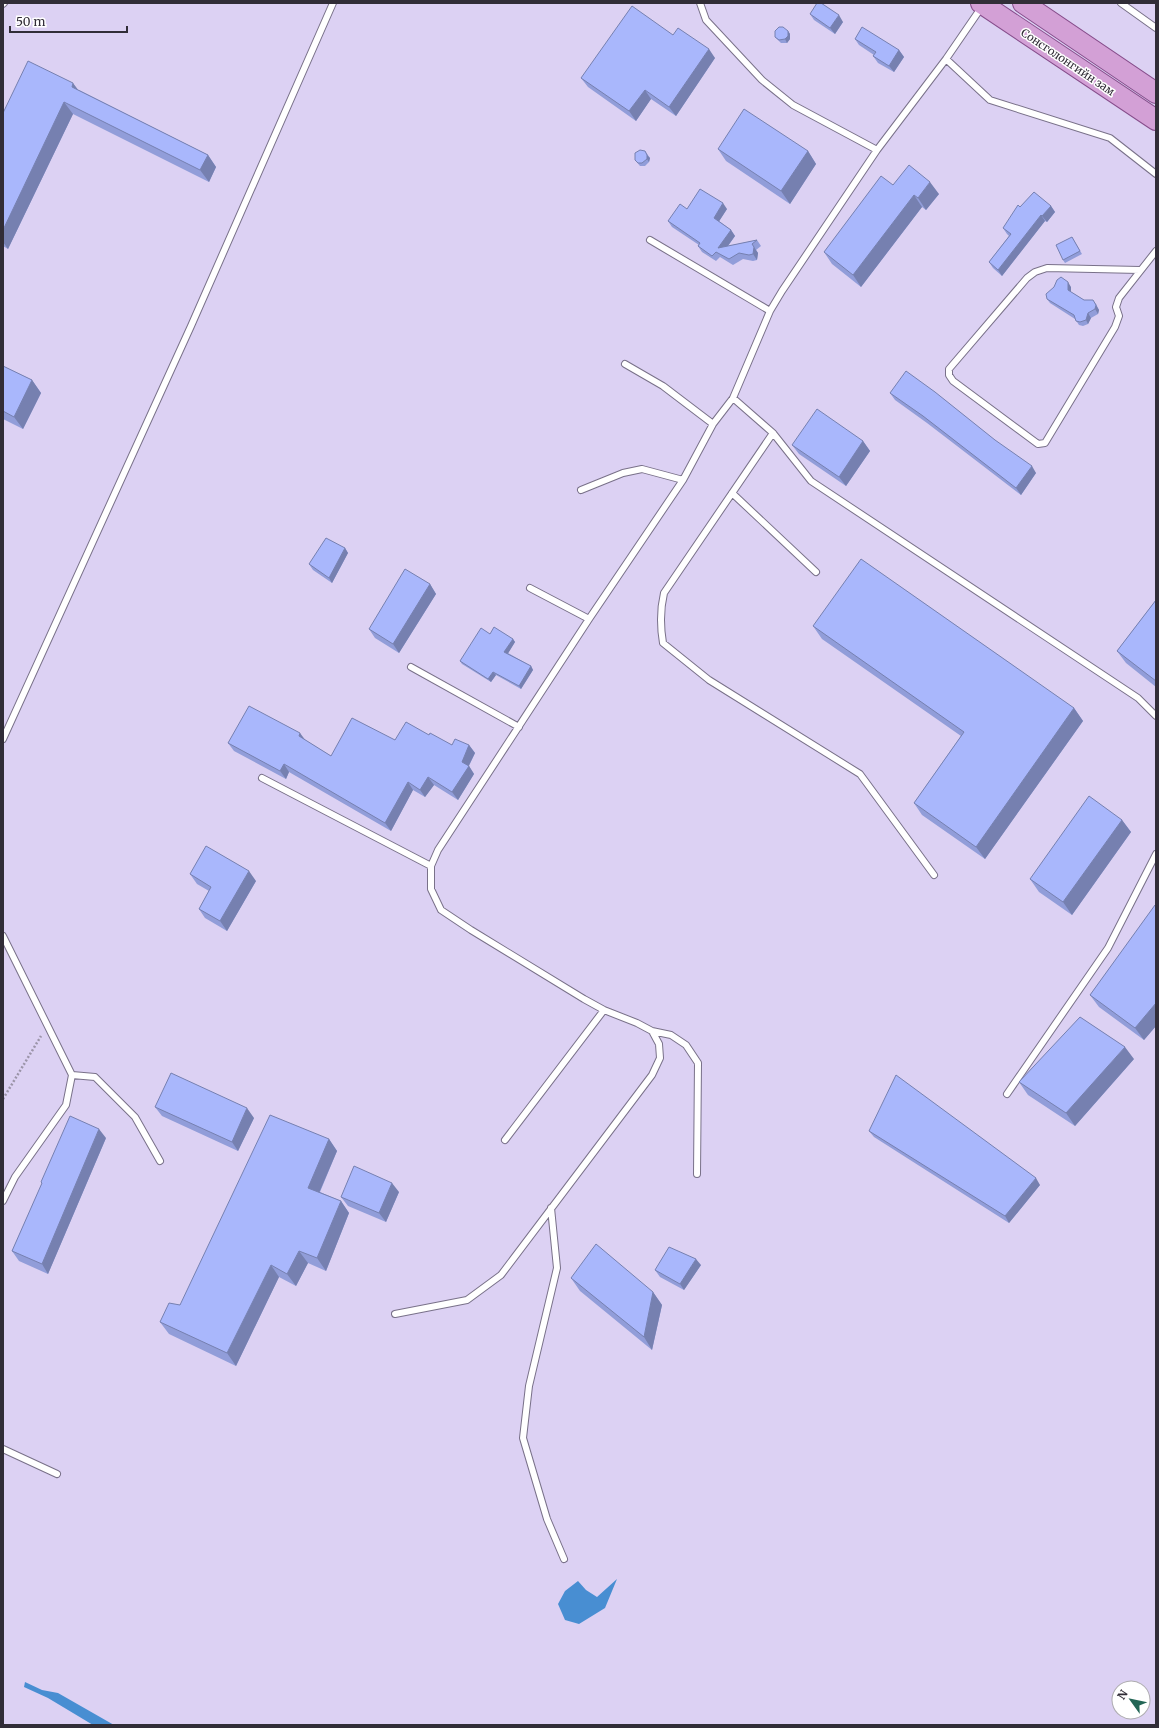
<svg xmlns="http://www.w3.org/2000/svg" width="1159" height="1728" viewBox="0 0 1159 1728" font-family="Merriweather,serif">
<rect width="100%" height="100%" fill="#e7def9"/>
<!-- built -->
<path fill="#dcd1f3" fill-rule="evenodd" d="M3 3H1156V1725H3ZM1119 1688H1143V1712H1119Z"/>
<!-- water -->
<path fill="#488ed2" d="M617 1579 605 1608 579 1624 565 1620 558 1604 565 1591 578 1581 586 1590 597 1597Z
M25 1682 42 1690 58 1693 114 1725H93L48 1698 24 1687Z"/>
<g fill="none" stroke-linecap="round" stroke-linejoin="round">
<!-- lane casing -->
<g stroke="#797189" stroke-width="8">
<path id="lane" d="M700 3 706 20 762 80 793 105 877 150
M1121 3 1156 28
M3 4 4 3
M946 59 990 100 1110 138 1156 174
M650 240 770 311
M1140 270 1047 268 1035 272 1027 278 949 369V375L953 381 1038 444 1045 443 1115 327 1119 316 1116 307 1119 298 1156 251
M625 364 663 386 713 424
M733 398 773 433 811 481 1138 698 1156 716
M773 433 664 593C660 610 660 625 663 643L709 680 860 774 934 875
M581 490 623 473 642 469 683 480
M732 493 816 572
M530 588 589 619
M411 667 519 727
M3 739 191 326 333 3
M262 778 431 866
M3 936 72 1075 66 1105 15 1177 3 1201
M652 1031 671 1035 686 1045 698 1063 697 1174
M72 1075 95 1077 135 1117 160 1161
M1007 1094 1108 948 1156 854
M505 1140 604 1010
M551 1208 557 1268 529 1386 523 1438 547 1519 564 1559
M395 1314 467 1300 501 1275 652 1075 660 1058 659 1044 652 1031 637 1023 604 1010 584 999 471 930 441 910 431 889V866L438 850 589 619 683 480 713 424 733 398 770 311 782 291 877 150 946 59 981 8
M3 1449 57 1474"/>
</g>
<!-- primary casing -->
<g stroke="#874e8c" stroke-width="22">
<path id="primary" d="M981 3 1156 120
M1023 3 1156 93"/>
</g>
<!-- path -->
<path stroke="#9b94a8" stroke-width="2.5" stroke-dasharray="2 2" stroke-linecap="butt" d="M3 1099 41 1036"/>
<!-- lane -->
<use href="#lane" stroke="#fff" stroke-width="6"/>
<!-- primary -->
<use href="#primary" stroke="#d3a0d6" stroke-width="20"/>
</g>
<!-- wall -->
<path fill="#919dd9" d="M810 14 843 22 835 34 814 20Z
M788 31 790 34V39L787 43H781L775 37Z
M673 35 715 58 676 116 651 99 636 121 588 87 581 78Z
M855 39 899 50 904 57 894 72 878 63 873 56 874 55 859 45Z
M79 90 208 155 216 167 209 182 73 114 8 249 3 246V113Z
M718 149 808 151 816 164 790 204 726 161Z
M645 151 650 158 649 162 645 166H640L635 160Z
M893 185 939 194 926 210 922 207 861 287 832 264 824 252Z
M1051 206 1055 212 1047 222 1045 221 1002 276 993 268 989 262 1009 236 1007 234 1003 228 1020 207Z
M687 209H727L719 221 731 230 735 236 728 246 757 240 761 246 756 250 758 253 757 260 753 261 743 259 733 265 720 257 716 261 702 252 698 246 699 245 672 227 668 221Z
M1072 237 1082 254 1065 263 1063 260Z
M1071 287V292L1084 300 1096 304 1099 310 1098 314 1091 318 1088 324 1083 326 1079 325 1075 319 1050 303 1047 299Z
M3 366 32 380 41 393 23 429 3 419Z
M890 393 1036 473 1021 495 927 423 895 400Z
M863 441 870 451 846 486 799 454 792 445Z
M345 548 348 553 332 583 313 570 309 564Z
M430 584 436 594 399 653 375 638 369 629Z
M1156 600V687L1126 663 1117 651Z
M813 626 1074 708 1083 721 985 859 922 815 914 803 961 736 822 639Z
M490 634 513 639 515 642 508 653 531 666 533 670 521 689 496 675 491 682 462 664 460 661Z
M429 735 452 745H469L475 753 469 766 474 774 458 800 434 785 425 797 413 790 391 831 289 772 286 779 234 751 228 743 305 740 331 756 395 740Z
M1122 820 1131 832 1072 915 1039 892 1030 879Z
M190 874 256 881 227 931 205 918 199 909 209 891 197 884Z
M1156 905V1026L1144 1040 1099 1007 1090 995Z
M1134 1059 1075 1126 1028 1095 1019 1082Z
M155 1107 254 1118 238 1151 162 1116Z
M869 1131 1040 1185 1009 1223 874 1137Z
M106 1138 48 1274 19 1261 12 1251 42 1184 41 1182Z
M329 1139 337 1151 320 1192 341 1201 349 1213 326 1271 308 1263 296 1286 279 1277 236 1366 169 1334 160 1322 180 1305Z
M399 1192 386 1222 348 1206 341 1197Z
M701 1265 684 1290 660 1277 655 1270Z
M571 1278 653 1292 662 1305 652 1350 580 1291Z"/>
<!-- shaded-wall -->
<path fill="#7680b0" d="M839 15 843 22 835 34 830 28Z
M788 31 790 34V39L787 43 785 39Z
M709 49 715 58 676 116 669 107Z
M899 50 904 57 894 72 889 66Z
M73 83 82 95 72 87Z
M645 90 651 99 636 121 629 111Z
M64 102 73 114 8 249 3 242V230Z
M808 151 816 164 790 204 781 191Z
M208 155 216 167 209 182 200 170Z
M647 155 650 158 649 162 647 159Z
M930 182 939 194 926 210 918 198Z
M914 195 922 207 861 287 853 275Z
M723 203 727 209 718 223 714 218Z
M1051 206 1055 212 1047 222 1042 216Z
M1041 215 1045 221 1002 276 998 270Z
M731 230 735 236 722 254 718 248Z
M752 244 758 253 757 260 753 254Z
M1068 282 1071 287V294L1068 290Z
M1093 300 1099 310 1098 314 1095 309Z
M1088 313 1091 318 1088 324 1086 320Z
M32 380 41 393 23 429 14 417Z
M863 441 870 451 846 486 839 477Z
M1032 466 1036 473 1021 495 1016 488Z
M345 548 348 553 332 583 329 578Z
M430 584 436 594 399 653 393 644Z
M513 639 515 642 507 655 504 652Z
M531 666 533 670 521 689 519 686Z
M493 672 496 675 491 682 488 679Z
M1074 708 1083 721 985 859 976 847Z
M300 733 306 741 299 736Z
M469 745 475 753 467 769 469 766 474 774 458 800 452 792 462 762Z
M284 764 289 772 286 779 280 771Z
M428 777 434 785 425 797 420 790Z
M408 782 413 790 391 831 385 823Z
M1122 820 1131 832 1072 915 1063 902Z
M249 871 256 881 227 931 220 921Z
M1156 1003V1026L1144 1040 1135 1028Z
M1125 1047 1134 1059 1075 1126 1066 1113Z
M247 1108 254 1118 238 1151 232 1142Z
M99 1129 106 1138 48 1274 42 1264Z
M329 1139 337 1151 316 1200 308 1188Z
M1036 1178 1040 1185 1009 1223 1005 1216Z
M392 1183 399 1192 386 1222 379 1213Z
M341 1201 349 1213 326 1271 317 1258Z
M299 1251 308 1263 296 1286 287 1274Z
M696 1259 701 1265 684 1290 680 1284Z
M271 1265 279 1277 236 1366 227 1353Z
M653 1292 662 1305 652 1350 644 1337Z"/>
<!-- building -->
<path fill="#a9b7fc" stroke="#7680b0" d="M817 3H821L839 15 830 28 810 14Z
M632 6 673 35 678 28 709 49 669 107 645 90 629 111 581 78Z
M779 27H783L788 31V36L785 39 779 40 775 37V31Z
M862 27 899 50 889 66 873 56 876 52 855 39Z
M28 61 73 83 72 87 208 155 200 170 64 102 3 230V113Z
M744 109 808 151 781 191 718 149Z
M640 150 645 151 647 155V159L642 163H638L635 160V153Z
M909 165 930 182 918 198 914 195 853 275 824 252 881 176 893 185Z
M700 189 723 203 714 218 731 230 718 248 757 240 752 244 754 247 753 254 749 255 739 253 729 259 716 252 712 256 698 246 700 243 668 221 680 204 687 209Z
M1034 192 1051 206 1042 216 1041 215 998 270 989 262 1011 234 1003 228 1018 205 1020 207Z
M1072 237 1080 251 1063 260 1056 245Z
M1061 277 1068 282V290L1084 300H1093L1096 305 1095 309 1088 313 1086 320 1080 322 1076 321 1074 315 1047 299 1046 294 1054 287 1057 280Z
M3 366 32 380 14 417 3 411Z
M906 371 935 392 995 440 1032 466 1016 488 923 416 890 393Z
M817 409 863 441 839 477 792 445Z
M326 538 345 548 329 578 309 564Z
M861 559 1074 708 976 847 914 803 964 732 813 626Z
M405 569 430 584 393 644 369 629Z
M1156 600V681L1117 651Z
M494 627 513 639 504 652 531 666 519 686 493 672 488 679 460 661 481 628 490 634Z
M249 706 300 733 299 736 331 756 352 718 395 740 406 722 429 735 430 733 452 745 455 739 469 745 462 762 469 766 452 792 428 777 420 790 408 782 385 823 284 764 280 771 228 743Z
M1089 796 1122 820 1063 902 1030 879Z
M206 846 249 871 220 921 199 909 211 887 190 874Z
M1155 905H1156V1003L1135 1028 1090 995Z
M1080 1017 1125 1047 1066 1113 1019 1082Z
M171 1073 247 1108 232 1142 155 1107Z
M896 1075 1036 1178 1005 1216 869 1131Z
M270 1115 329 1139 308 1188 341 1201 317 1258 299 1251 287 1274 271 1265 227 1353 160 1322 169 1303 180 1305Z
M70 1116 99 1129 42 1264 12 1251 42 1183 41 1182Z
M354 1166 392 1183 379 1213 341 1197Z
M596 1244 653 1292 644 1337 571 1278Z
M669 1247 696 1259 680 1284 655 1270Z"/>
<g text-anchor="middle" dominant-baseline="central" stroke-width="3" stroke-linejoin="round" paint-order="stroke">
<!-- street labels -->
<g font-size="11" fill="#312d37" stroke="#fff">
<text transform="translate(1068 62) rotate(34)">Сонсголонгийн зам</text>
</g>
</g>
<!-- border -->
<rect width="1159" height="1728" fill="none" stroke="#312d37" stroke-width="8"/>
<!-- north arrow -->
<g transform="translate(1131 1700) rotate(303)"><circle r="19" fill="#ffffff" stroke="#adabaf"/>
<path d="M0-3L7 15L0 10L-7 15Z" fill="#226555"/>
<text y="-6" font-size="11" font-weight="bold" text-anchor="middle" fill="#312d37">N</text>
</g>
<!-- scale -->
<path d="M10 26v6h117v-6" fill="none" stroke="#312d37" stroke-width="2"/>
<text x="16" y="26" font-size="12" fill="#312d37" stroke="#ffffff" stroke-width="3" paint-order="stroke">50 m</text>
</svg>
